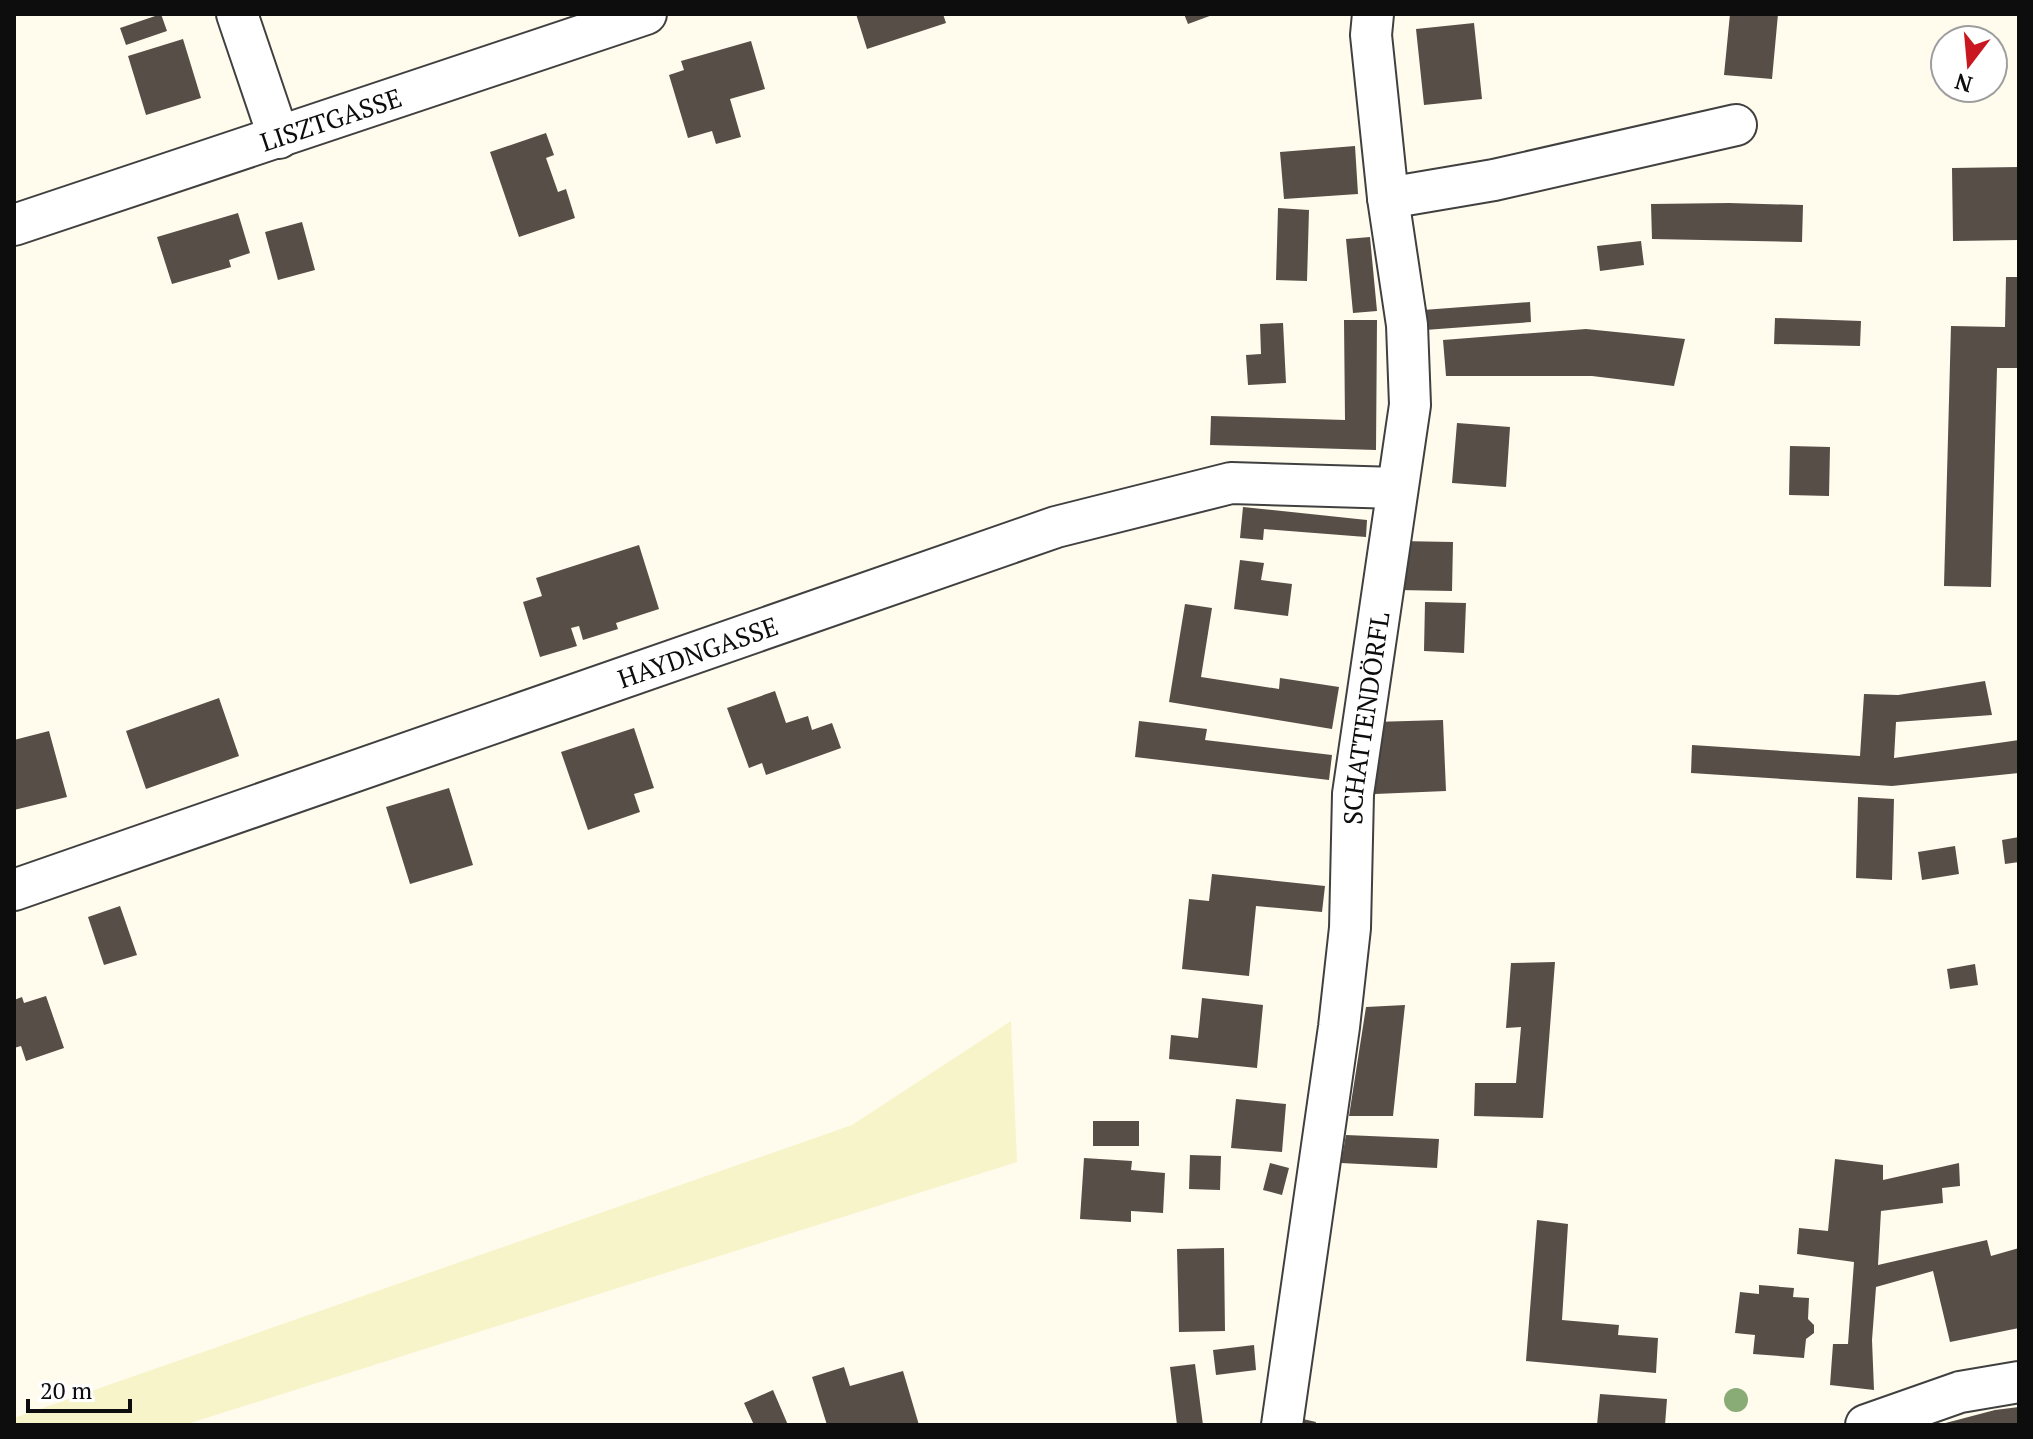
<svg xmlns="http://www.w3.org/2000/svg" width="2033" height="1439" viewBox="0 0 2033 1439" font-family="'PT Serif',serif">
<rect width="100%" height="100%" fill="#fffbed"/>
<!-- farmland -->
<path fill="#f8f4ca" d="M1011 1021 1017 1162 184 1425H14V1418L852 1125Z"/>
<!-- building -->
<path fill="#574e48" d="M161 14 167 31 126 45 120 28Z
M856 14H943L946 23 867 49Z
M1184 14H1215L1188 24Z
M1730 14H1778L1772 79 1724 75Z
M1474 23 1482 99 1424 105 1416 29Z
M183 39 201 98 146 115 128 56Z
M751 41 765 89 730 99 741 137 716 144 712 131 688 138 669 75 684 70 681 61Z
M546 133 554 155 546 158 558 192 566 189 575 218 519 237 490 152Z
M1355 146 1358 194 1284 199 1280 152Z
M2019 167V240L1953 241 1952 168Z
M1729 203 1803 205 1802 242 1652 239 1651 204Z
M1278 208 1309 210 1307 281 1276 280Z
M238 213 250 253 229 260 231 267 172 284 157 237Z
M302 222 315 270 278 280 265 232Z
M1370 237 1377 311 1353 313 1346 239Z
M1641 241 1644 265 1600 271 1597 246Z
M2006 277H2019V368H1997L1991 587 1944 586 1951 326 2005 327Z
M1530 302 1531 322 1425 330 1423 310Z
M1775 318 1861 321 1860 346 1774 344Z
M1344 320H1377L1376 450 1210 445 1211 416 1345 420Z
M1283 323 1286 383 1248 385 1246 355 1261 354 1260 324Z
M1586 329 1685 339 1674 386 1592 376H1446L1443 340Z
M1457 423 1510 427 1506 487 1452 483Z
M1790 446 1830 447 1829 496 1789 495Z
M1243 507 1367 520 1366 537 1264 529 1263 540 1240 538Z
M1399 541 1453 542 1452 591 1398 590Z
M639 545 659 609 616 623 618 629 583 640 579 626 571 628 577 646 540 657 523 602 542 596 536 578Z
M1240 560 1264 563 1261 580 1292 584 1288 616 1234 609Z
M1425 602 1466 603 1464 653 1424 651Z
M1185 604 1212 608 1201 677 1279 689 1280 678 1339 687 1332 729 1169 702Z
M1985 681 1992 715 1896 722 1894 758 2019 740V773L1892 786 1691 773 1692 745 1860 756 1864 694 1898 695Z
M775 691 786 723 808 716 812 730 832 723 841 748 766 775 762 763 749 768 727 708Z
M219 698 239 756 146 789 126 731Z
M1443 720 1446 791 1375 794 1373 722Z
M1139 721 1207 729 1205 740 1332 755 1329 780 1135 757Z
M634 728 654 788 634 794 640 812 588 830 561 752Z
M49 731 67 797 14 810V740Z
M449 788 473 865 410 884 386 807Z
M1858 797 1894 799 1892 880 1856 878Z
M2019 837V862L2005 864 2002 840Z
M1955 846 1959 874 1922 880 1918 852Z
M1212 874 1325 886 1322 912 1256 906 1249 976 1182 969 1189 899 1209 901Z
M120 906 137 955 104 965 88 917Z
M1555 962 1543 1118 1474 1116 1475 1083H1516L1521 1027 1506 1028 1511 963Z
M1975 964 1978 985 1950 989 1947 969Z
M46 996 64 1048 26 1061 21 1046 14 1048V1000L22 997 24 1003Z
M1202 998 1263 1005 1257 1068 1169 1059 1171 1035 1198 1038Z
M1405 1005 1393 1116H1349L1366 1007Z
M1236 1099 1286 1104 1282 1152 1231 1148Z
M1093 1121H1139V1146H1093Z
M1346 1135 1439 1139 1437 1168 1341 1163Z
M1190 1155 1221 1156 1220 1190 1189 1189Z
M1084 1158 1132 1161 1131 1170 1165 1173 1163 1213 1131 1211V1222L1080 1219Z
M1835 1159 1883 1165V1180L1959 1163 1960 1186 1942 1188 1943 1203 1881 1211 1878 1265 1987 1240 1991 1256 2019 1248V1328L1950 1342 1933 1271 1876 1287 1872 1340 1874 1390 1830 1385 1833 1344H1848L1854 1262 1797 1254 1799 1228 1828 1231Z
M1270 1163 1289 1168 1282 1195 1263 1190Z
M1537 1220 1568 1224 1562 1320 1619 1325 1618 1335 1658 1338 1656 1373 1526 1361Z
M1224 1248 1225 1331 1179 1332 1177 1249Z
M1759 1285 1794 1288 1793 1297 1809 1298 1808 1319 1814 1325V1333L1806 1339 1804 1358 1753 1354 1755 1335 1735 1333 1740 1292 1759 1294Z
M1254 1345 1256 1370 1216 1375 1213 1350Z
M1195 1364 1203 1425H1177L1170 1367Z
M844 1367 850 1386 903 1371 919 1425H827L812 1377Z
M773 1390 788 1425H754L744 1403Z
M1600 1394 1667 1399 1665 1425H1597Z
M2019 1407V1425H1938L1995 1410Z
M1303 1419 1316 1422 1315 1425H1302Z"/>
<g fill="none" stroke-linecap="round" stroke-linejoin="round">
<!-- minor casing -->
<g stroke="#404040" stroke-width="44">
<g id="minor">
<path d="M237 14 279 138"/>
<path d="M1388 198 1494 180 1736 125"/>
<path id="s1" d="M14 225 646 14"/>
<path id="s2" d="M14 890 1056 527 1231 483 1397 488"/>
<path id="s3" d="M1282 1425 1339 1027 1350 928 1353 794 1410 405 1407 325 1388 198 1371 35 1373 14"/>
<path d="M1866 1425 1960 1392 2019 1382"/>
</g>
</g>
<!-- minor -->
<use href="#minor" stroke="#fff" stroke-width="40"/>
</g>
<!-- trees -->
<circle fill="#89ac77" cx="1736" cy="1400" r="12"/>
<g text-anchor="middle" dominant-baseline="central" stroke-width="8" stroke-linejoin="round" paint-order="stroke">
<!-- street labels -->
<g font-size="26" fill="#0d0d0d" stroke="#fff">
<text stroke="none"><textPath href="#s1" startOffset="334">LISZTGASSE</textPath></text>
<text stroke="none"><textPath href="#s2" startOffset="724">HAYDNGASSE</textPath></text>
<text stroke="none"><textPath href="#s3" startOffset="712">SCHATTENDÖRFL</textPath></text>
</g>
</g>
<!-- border -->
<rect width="2033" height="1439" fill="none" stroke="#0d0d0d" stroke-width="32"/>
<!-- north arrow -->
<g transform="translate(1969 64) rotate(196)"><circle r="38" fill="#ffffff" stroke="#9e9e9e" stroke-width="2"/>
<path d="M0-6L14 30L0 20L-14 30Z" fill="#ca1821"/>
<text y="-12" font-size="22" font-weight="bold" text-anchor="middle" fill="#0d0d0d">N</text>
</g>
<!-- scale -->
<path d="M28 1399v12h102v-12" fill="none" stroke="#0d0d0d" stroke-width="4"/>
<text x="40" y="1399" font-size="24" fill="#0d0d0d" stroke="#ffffff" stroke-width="6" paint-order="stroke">20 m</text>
</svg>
